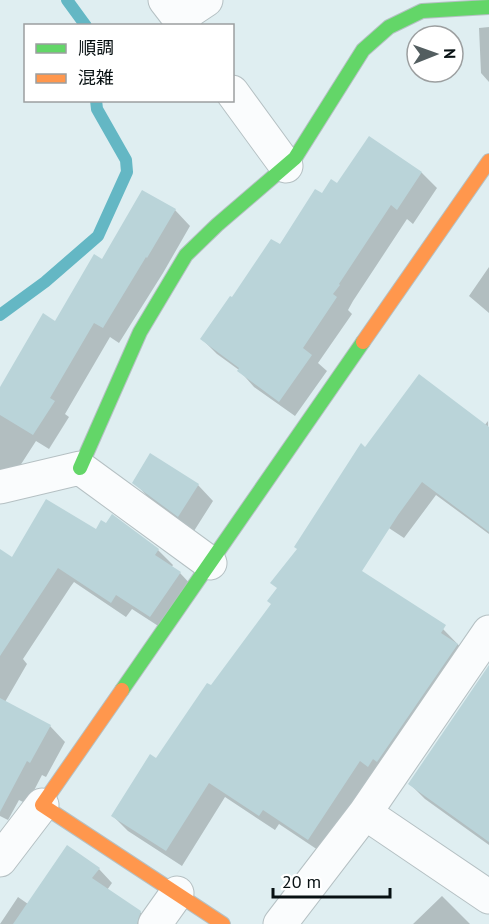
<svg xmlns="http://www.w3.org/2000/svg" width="489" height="924" viewBox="0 0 489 924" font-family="'PT Sans','Noto Sans JP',sans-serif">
<rect width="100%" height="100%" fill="#dfeef1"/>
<!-- shadow -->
<path fill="#0003" d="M489 27V82L481 73 479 28Z
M369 138 422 173 437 188 413 224 407 219 353 301 348 310 352 314 318 363 327 371 295 416 254 387 239 370 217 354 202 339 232 300 323 195 337 185Z
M175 210 190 226 163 273 119 343 110 337 65 414 69 417 49 449 36 441 7 486 0 492V389L56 323 103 261Z
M489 267V313L469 296Z
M488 421 489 534 436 495 404 538 348 501 365 449 484 426Z
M134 482 198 485 213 501 194 531 149 498Z
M97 531 158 550 173 565 171 568 180 573 195 589 166 631 132 609 126 617 74 582 71 586 23 659 27 664 5 702 50 726 65 742 46 777 42 775 27 804 19 800 8 820 0 816V561L13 560Z
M443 629 473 660 324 854 279 824 275 830 225 797 182 866 128 831 113 816 157 760 211 687Z
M489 668V845L425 799 410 784Z
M99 869 112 883 107 890 139 911 152 924H0L18 897 28 904Z
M442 896 470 924H413Z"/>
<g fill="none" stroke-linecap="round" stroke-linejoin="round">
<!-- stream -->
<path stroke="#64b7c4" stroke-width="12" d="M67 0 86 26
M0 315 45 282 98 236 127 172 126 160 97 109 96 100"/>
</g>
<!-- building -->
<path fill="#bad4d9" d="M369 136 422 172 397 210 391 205 339 284 340 285 333 294 337 297 303 348 312 355 279 402 237 371 239 368 200 339 230 296 232 297 271 239 280 244 315 189 322 193 331 179 337 183Z
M142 190 176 209 147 258 146 257 103 328 94 323 50 398 55 401 33 435 0 415V387L43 313 55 321 94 254 102 259Z
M419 374 489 427V532L422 482 398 515 362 571 446 625 441 633 458 644 377 762 373 759 368 767 360 761 308 840 263 810 259 816 209 783 166 851 111 816 150 754 156 758 207 683 211 685 271 604 267 601 277 588 270 583 297 549 294 547 361 443 365 447Z
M150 453 199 484 178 517 132 483Z
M46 499 96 529 101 520 106 523 112 514 159 549 155 555 181 572 150 617 116 595 111 603 58 568 0 656V549L12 557Z
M489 665V842L408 784Z
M0 698 51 725 30 763 27 761 0 812Z
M67 845 100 868 92 878 141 911 137 924H13Z"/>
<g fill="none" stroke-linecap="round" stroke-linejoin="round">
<!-- street casing -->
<g stroke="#b5c0c3" stroke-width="35">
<path id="street" d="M165 0 185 26
M179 18 206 0
M232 92 286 166
M0 487 80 468 210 563
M365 813 489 897
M0 860 42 805
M155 924 177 893
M280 924 365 813 489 632"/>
</g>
<!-- fast casing -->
<g stroke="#b5c0c3" stroke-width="16">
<path id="fast" d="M80 468 140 332 186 255 217 225 295 158 363 50 389 27 422 11 489 7
M122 690 363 342"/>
</g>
<!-- slow casing -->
<g stroke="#b5c0c3" stroke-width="16">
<path id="slow" d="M363 342 489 161
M122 690 42 805 223 924"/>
</g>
<!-- street -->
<use href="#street" stroke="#fafcfd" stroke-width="33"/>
<!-- fast -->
<use href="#fast" stroke="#63d668" stroke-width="14"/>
<!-- slow -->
<use href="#slow" stroke="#ff974d" stroke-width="14"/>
</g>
<!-- legend -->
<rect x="24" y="24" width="210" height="78" fill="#ffffff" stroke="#9c9fa0" stroke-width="1.5"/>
<rect x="36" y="44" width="30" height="9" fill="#63d668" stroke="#9c9fa0" stroke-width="1.5"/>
<text x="78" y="54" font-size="18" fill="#071012">順調</text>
<rect x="36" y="74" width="30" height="9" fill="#ff974d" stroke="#9c9fa0" stroke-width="1.5"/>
<text x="78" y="84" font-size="18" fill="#071012">混雑</text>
<!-- north arrow -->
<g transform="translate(435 54) rotate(89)"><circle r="28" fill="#ffffff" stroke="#9c9fa0" stroke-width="1.5"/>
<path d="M0-4.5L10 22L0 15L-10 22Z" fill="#535e60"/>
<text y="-9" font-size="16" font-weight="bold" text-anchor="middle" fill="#071012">N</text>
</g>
<!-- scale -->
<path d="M273 888v9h117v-9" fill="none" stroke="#071012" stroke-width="3"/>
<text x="282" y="888" font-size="18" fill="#071012" stroke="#ffffff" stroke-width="4.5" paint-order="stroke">20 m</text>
</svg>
